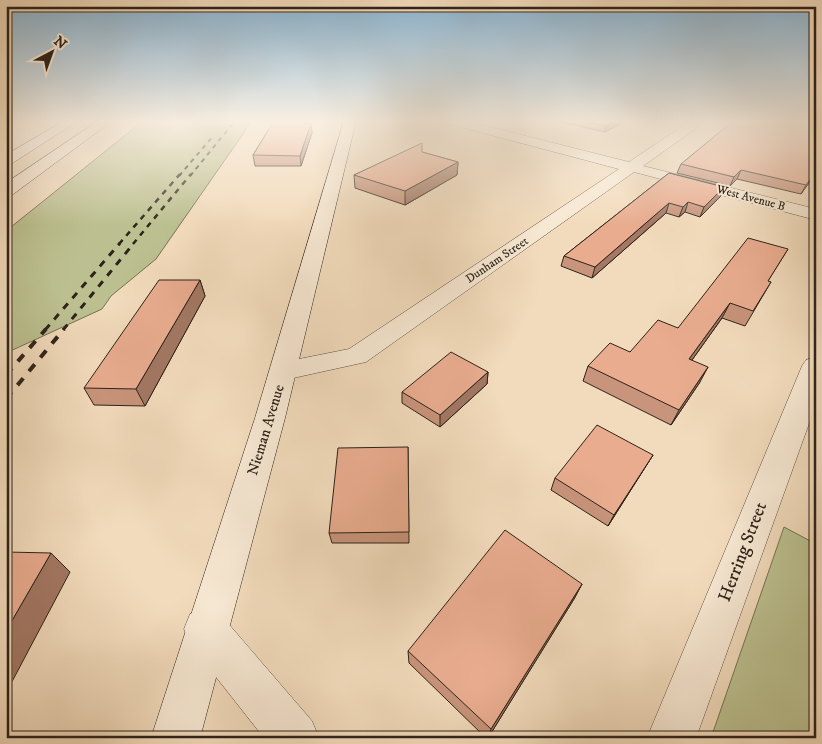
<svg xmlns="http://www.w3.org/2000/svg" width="822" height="744" viewBox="0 0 822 744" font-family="'IM FELL DW Pica',serif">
<rect width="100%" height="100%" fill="#f2dbbc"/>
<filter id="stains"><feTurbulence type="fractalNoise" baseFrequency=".004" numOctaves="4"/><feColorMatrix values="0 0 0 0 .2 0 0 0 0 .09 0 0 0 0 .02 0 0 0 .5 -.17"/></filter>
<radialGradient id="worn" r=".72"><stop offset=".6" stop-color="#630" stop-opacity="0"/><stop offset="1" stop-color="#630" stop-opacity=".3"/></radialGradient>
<!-- green -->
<path fill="#bcc090" stroke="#747254" d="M143 121H252L156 259 111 296 102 309 6 353V231Z
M784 527 816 544V738H711Z"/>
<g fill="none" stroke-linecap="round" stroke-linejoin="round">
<!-- street casing -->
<g stroke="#5e5142" stroke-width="1">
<path id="street" d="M447 121H466L629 162 690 121H704L702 124 643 166 816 209V220L634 172 366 362 284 380 274 378 270 371 274 364 349 349 619 169 449 124Z
M816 357V404L696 738H647L802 366 806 360Z
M205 608 220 614 312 721 319 738H264L190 644 184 629 190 614Z"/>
</g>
<!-- secondary casing -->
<g stroke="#2d2319" stroke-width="1">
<path id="secondary" d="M64 121H78L11 164 6 165V155Z
M98 121H112L12 195 6 196V183Z
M344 121H356L285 418 200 738H151L255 418Z"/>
</g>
<!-- street -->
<use href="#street" fill="#f7e8d3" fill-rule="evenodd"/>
<!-- secondary -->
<use href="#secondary" fill="#f7e8d3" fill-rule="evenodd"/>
<!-- rail-far3 -->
<path stroke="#2d2319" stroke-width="2" stroke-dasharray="4.5 4.5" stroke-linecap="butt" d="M179 176 214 135
M190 176 235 121"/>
<!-- rail-far2 -->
<path stroke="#2d2319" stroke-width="2.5" stroke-dasharray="5.5 5.5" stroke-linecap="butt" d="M119 244 180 174
M133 244 191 174"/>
<!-- rail-far1 -->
<path stroke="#2d2319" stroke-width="3" stroke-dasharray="7 7" stroke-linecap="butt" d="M45 330 120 243
M63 330 134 243"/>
<!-- rail -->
<path stroke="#2d2319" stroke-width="4" stroke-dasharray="9 9" stroke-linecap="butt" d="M6 375 46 329
M6 399 64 329"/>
</g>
<!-- wall -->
<path fill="#c8947b" stroke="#2d2319" d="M274 121H311L310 123 312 133 301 166H255L253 155Z
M556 121H625L605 132Z
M816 121V173L801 194 737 179 730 186 677 173 681 164Z
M422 152 458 162 457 175 405 205 355 188 354 175Z
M669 173 724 187 720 197 700 217 685 212 679 217 666 213 592 278 561 266 564 256Z
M788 249 768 281 771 282 745 326 722 318 692 360 700 382 671 425 583 381 588 366 630 352 678 328Z
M200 280 205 296 145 406 94 405 84 388Z
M488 372 487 384 440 427 402 403V392Z
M408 447 409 543H332L329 533Z
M653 455 646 466 608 526 551 490 555 478Z
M582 584 574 599 488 738H486L409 663 408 651Z"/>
<!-- shaded-wall -->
<path fill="#a37864" stroke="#2d2319" d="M305 121H311L305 133 304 124Z
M616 121H625L605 132 606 126Z
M311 123 312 133 301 166 300 156Z
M458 162 457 175 405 205V191Z
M741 170 737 179 730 186 734 177Z
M816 171V173L801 194 806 185Z
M724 187 720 197 700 217 704 207Z
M688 202 685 212 679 217 683 207Z
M669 203 666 213 592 278 595 267Z
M200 280 205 296 145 406 136 389Z
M730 303 722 318 682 374 689 359Z
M708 367 700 382 671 425 679 410Z
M488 372 487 384 440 427V415Z
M653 455 646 466 608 526 614 515Z
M51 553 70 572 6 693V631Z
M582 584 574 599 488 738 491 729Z"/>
<!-- building -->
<path fill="#e9ac8f" stroke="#2d2319" d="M274 121H305L304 124 311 123 300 156 253 155Z
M583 121H616L606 126Z
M733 121H816V171L806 185 741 170 734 177 681 164Z
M422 143V152L458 162 405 191 354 175Z
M669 173 724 187 704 207 688 202 683 207 669 203 595 267 564 256Z
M748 238 788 249 768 281 771 282 753 311 730 303 689 359 708 367 679 410 588 366 610 343 630 352 658 320 678 328Z
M159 280H200L136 389 84 388Z
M451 352 488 372 440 415 402 392Z
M597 425 653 455 614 515 555 478Z
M408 447 409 532 329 533 338 448Z
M505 530 582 584 491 729 408 651Z
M6 552 51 553 6 631Z"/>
<!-- sky -->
<linearGradient id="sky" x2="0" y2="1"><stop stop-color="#8ab6d5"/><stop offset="0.54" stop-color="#f9efe1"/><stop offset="1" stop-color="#f9efe1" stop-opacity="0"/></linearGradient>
<rect width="822" height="225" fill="url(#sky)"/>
<g text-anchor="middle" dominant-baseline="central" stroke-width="4" stroke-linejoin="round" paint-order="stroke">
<!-- far-street labels -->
<g font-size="12" fill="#2d2319" stroke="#f7e8d3">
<text transform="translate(751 198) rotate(15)">West Avenue B</text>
<text transform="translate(497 260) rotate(-34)">Dunham Street</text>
</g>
<!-- street labels -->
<g font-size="15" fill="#2d2319" stroke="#f7e8d3">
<text transform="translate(266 430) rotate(-73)">Nieman Avenue</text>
</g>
<!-- near-street labels -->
<g font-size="18" fill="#2d2319" stroke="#f7e8d3">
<text transform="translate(743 552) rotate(-69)">Herring Street</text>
</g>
</g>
<!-- margin -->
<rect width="822" height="744" fill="none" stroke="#f2dbbc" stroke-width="25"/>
<rect x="8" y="8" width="807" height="729" fill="none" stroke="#2d2319" stroke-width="2.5"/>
<rect x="12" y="12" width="797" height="719" fill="none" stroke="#2d2319"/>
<!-- north arrow -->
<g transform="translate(52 52) rotate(41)" stroke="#f7e8d3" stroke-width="4" paint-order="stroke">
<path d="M0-4L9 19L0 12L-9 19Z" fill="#2d2319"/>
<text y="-8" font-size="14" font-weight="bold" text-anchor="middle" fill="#2d2319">N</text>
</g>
<rect width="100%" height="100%" filter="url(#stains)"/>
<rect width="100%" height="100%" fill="url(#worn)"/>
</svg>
